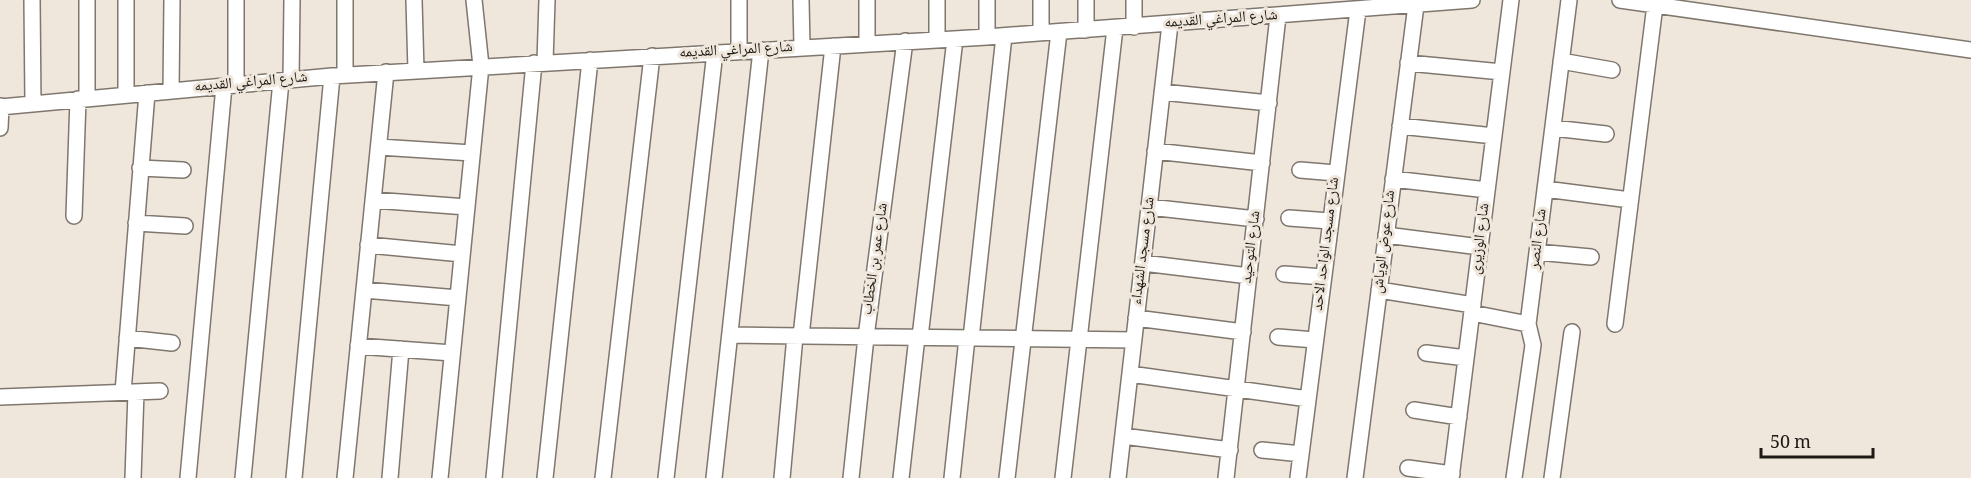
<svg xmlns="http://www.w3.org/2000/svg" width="1971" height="478" viewBox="0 0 1971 478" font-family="Georgia,'Noto Naskh Arabic',serif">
<rect width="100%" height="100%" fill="#f0e7dc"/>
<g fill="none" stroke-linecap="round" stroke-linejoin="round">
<!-- street casing -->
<g stroke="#7f776e" stroke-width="18">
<path id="street" d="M32 0 33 104
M87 0V99
M126 0V95
M414 0 416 71
M801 0 802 47
M867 0V43
M937 0V39
M987 0V37
M1041 0V33
M1086 0V30
M1134 0V27
M1620 0 1971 50
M739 51V0
M1561 61 1612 70
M545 62 547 0
M1408 63 1502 72
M345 75V0
M291 80 292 0
M236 85V0
M171 91 172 0
M1162 92 1269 103
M0 107 332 76 987 37 1472 0
M1400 126 1494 136
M0 128 1 106
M1553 128 1606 134
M379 147 472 153
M1155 151 1262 163
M140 168 183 170
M1300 170 1336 173
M1393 179 1487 190
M1545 189 1630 200
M373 200 467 207
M1149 207 1256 219
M74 216 78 99
M1289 218 1330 221
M136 223 185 226
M1386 235 1480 247
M368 245 462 254
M1537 252 1591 257
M1143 263 1249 276
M1284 274 1323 277
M364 290 458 298
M1379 290 1473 305
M1472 313 1528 324
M1136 318 1243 332
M1615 324 1655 5
M730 335 1134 340
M801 336 833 46
M920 337 955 39
M1278 337 1315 340
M127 338 172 343
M971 338 1004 36
M358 346 452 353
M1426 353 1466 358
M1130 374 1308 399
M123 392 147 93
M0 397 160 391
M1414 410 1459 417
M1123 436 1230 450
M1262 450 1301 454
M1408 468 1452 474
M133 478 136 392
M188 478 224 86
M243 478 281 81
M294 478 332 76
M345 478 386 72
M390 478 401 349
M440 478 481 66 474 0
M494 478 534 63
M545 478 590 60
M603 478 652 56
M666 478 715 52
M714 478 761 50
M782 478 795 336
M851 478 866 337 905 41
M901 478 917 337
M952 478 967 338
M1007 478 1059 32
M1063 478 1115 28
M1118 478 1170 24
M1226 478 1278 16
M1298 478 1358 10
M1355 478 1416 5
M1451 478 1511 0
M1514 478 1533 345 1528 324 1569 0
M1552 478 1572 332"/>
</g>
<!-- street -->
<use href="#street" stroke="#fff" stroke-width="15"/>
</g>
<g text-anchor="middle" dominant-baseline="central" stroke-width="6" stroke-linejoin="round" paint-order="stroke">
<!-- street labels -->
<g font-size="15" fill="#1d1a16" stroke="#f0e7dc">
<text transform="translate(1221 20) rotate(-4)">شارع المراغي القديمه</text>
<text transform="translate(736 51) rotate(-3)">شارع المراغي القديمه</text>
<text transform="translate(251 83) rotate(-5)">شارع المراغي القديمه</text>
<text transform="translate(1481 239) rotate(-83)">شارع الوزيرى</text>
<text transform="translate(1539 239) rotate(-83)">شارع النصر</text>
<text transform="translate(1385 242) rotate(-83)">شارع عوض الوياش</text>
<text transform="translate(1327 244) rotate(-83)">شارع مسجد الواحد الاحد</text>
<text transform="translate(1252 247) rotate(-83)">شارع التوحيد</text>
<text transform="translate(1144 251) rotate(-83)">شارع مسجد الشهداء</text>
<text transform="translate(876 259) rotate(-82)">شارع عمر بن الخطاب</text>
</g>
</g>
<!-- scale -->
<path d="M1761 448v9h112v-9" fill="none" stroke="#1d1a16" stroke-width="3"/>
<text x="1770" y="448" font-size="18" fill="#1d1a16" stroke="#f0e7dc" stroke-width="4.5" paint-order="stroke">50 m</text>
</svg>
